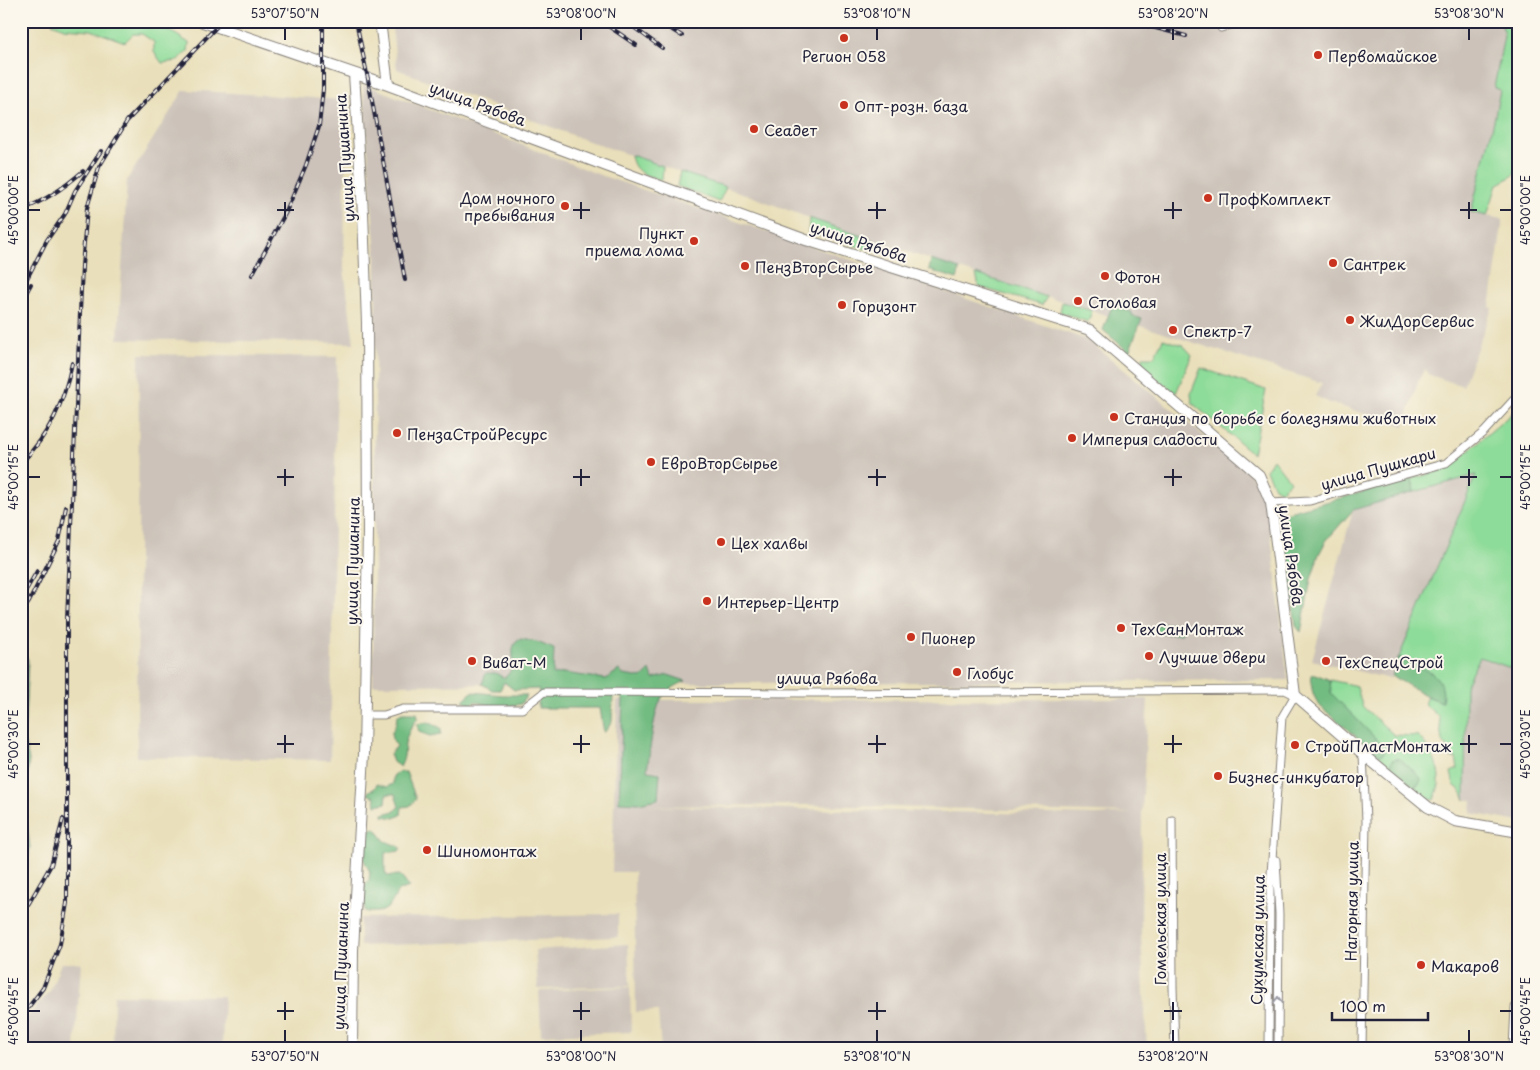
<svg xmlns="http://www.w3.org/2000/svg" width="1540" height="1070" viewBox="0 0 1540 1070" font-family="'Playpen Sans',sans-serif">
<rect width="100%" height="100%" fill="#fbf7ec"/>
<filter id="ink" filterUnits="userSpaceOnUse"><feTurbulence type="fractalNoise" baseFrequency=".02" numOctaves="2"/><feDisplacementMap in="SourceGraphic" scale="10" xChannelSelector="R" yChannelSelector="G"/><feConvolveMatrix kernelMatrix="1 2 1 2 8 2 1 2 1" color-interpolation-filters="sRGB"/></filter>
<filter id="wash" filterUnits="userSpaceOnUse"><feTurbulence type="fractalNoise" baseFrequency=".0096" numOctaves="4" result="noise"/><feDisplacementMap in="SourceGraphic" scale="20" xChannelSelector="R" yChannelSelector="G"/><feGaussianBlur stdDeviation="1.12" result="paint"/><feColorMatrix in="noise" values="0 0 0 0 0 0 0 0 0 0 0 0 0 0 0 0 0 1.4 0 .05"/><feComposite in="paint" operator="in"/></filter>
<g filter="url(#wash)">
<rect width="100%" height="100%" fill="#e9dfba"/>
<!-- industrial -->
<path fill="#ccc2b9" fill-rule="evenodd" d="M391 21H1501L1504 36 1494 88 1500 89 1494 121 1471 213 1503 219 1491 301 1490 307 1492 308 1463 386 1430 375 1425 369 1419 379 1404 426 1330 403 1315 396 1322 383 931 260 809 218 748 195 588 141 407 73 397 69Z
M363 84 600 175 1088 340 1250 474 1267 502 1288 680 373 685 376 258Z
M184 90 346 100 344 269 354 343 118 339 127 180Z
M139 354 337 357 330 760 137 757Z
M1476 474 1390 679 1312 660 1353 510Z
M1480 657 1519 671V822L1471 813 1472 800H1465L1466 688 1467 682Z
M1148 699 1142 813 1141 936 1147 1049H661L658 1011 636 1012 634 872H612L617 700ZM811 805 1132 813 1098 815 644 806Z
M618 914V937L360 946V918Z
M628 944 630 986 538 989 535 950Z
M61 963H81L75 1049H21V1025L50 991Z
M630 987 631 1032 541 1035 539 991Z
M114 995 224 996 222 1049H113Z"/>
<!-- green -->
<path fill="#8edc99" stroke="#587f6a" d="M53 21H144L157 28 172 32 189 43 188 51 177 61 162 63 154 52V42L142 34H133L125 42 91 30 64 28 52 23Z
M1501 21H1519V158L1514 175 1497 185 1487 216 1471 212 1494 121 1500 90 1494 88 1504 36Z
M631 155 663 166 662 180C646 175 634 174 631 155Z
M680 172 726 187 719 202 677 186Z
M809 218 873 240 870 250 808 232Z
M976 274 1047 297 1042 305 979 287Z
M1062 302 1092 311 1088 322 1060 312Z
M1163 339 1183 345 1192 355 1176 393 1142 368 1143 357H1154Z
M1201 368 1266 390 1253 454 1192 403 1191 393Z
M1519 404V671L1480 657 1467 682 1466 688 1465 800 1461 791 1454 785 1451 772 1458 769 1456 758H1450L1447 746 1442 742 1439 717 1424 704 1427 696 1442 702 1431 672 1413 665 1399 657 1476 475 1414 492 1412 479 1447 469 1517 409Z
M1273 459 1290 481 1281 491 1274 487 1266 470Z
M1330 680 1357 686 1362 706 1394 735 1418 736C1429 747 1439 763 1439 780 1440 786 1436 794 1434 800L1428 799 1414 787 1417 786 1420 777 1400 759H1396L1392 760 1390 766 1379 756 1383 753 1384 748 1331 693Z"/>
<!-- forest -->
<path fill="#72bc81" stroke="#4a6f5e" d="M931 260 960 269 957 279 929 270Z
M1112 306 1132 312V316L1142 319 1129 352 1103 330Z
M1412 479 1414 492 1353 510 1326 541 1319 554 1311 579 1301 632 1296 626 1281 514Z
M1180 623 1185 628 1181 634H1164L1148 630 1160 624Z
M521 639 537 642 554 649 553 675 564 673 606 679 619 670 623 675 642 678 650 670 653 679 668 675 686 681C677 685 669 689 663 696 653 710 650 753 647 771L660 773 658 799 639 803 619 802 623 698 613 695 612 722 604 733 600 708H538L539 689 514 690 504 682 500 690H492L482 684 486 673H496L504 678C522 664 504 646 521 639Z
M21 650H23L28 660 24 741 29 760 24 805 30 847 27 870 21 876Z
M1399 657C1420 669 1448 672 1442 702L1427 696 1392 676Z
M1315 674 1330 680 1331 693 1385 748 1384 753 1379 756 1321 707C1313 697 1310 688 1312 675Z
M472 692 503 695H527L521 704C506 706 490 708 476 701L472 705 463 700Z
M402 713H417L418 718C412 725 407 734 405 744 404 754 405 758 400 767L393 762 390 754 397 746C385 732 396 733 397 716Z
M428 722 441 728V734L430 736 419 732 417 724Z
M1396 759H1400L1420 777 1421 780 1419 784 1414 787 1390 766 1392 760Z
M398 772H406L416 799 410 806 402 807 401 815 395 818 383 816V814L395 811 399 807 395 794H387L386 803 376 805 375 797 367 794 369 791 374 789 377 784 386 787 393 784V776Z
M375 828 385 841 400 847V851L385 853V872L387 876 400 875 409 887 398 891C388 910 387 913 365 912L363 888 369 880 370 872 364 860 366 831Z"/>
</g>
<g filter="url(#ink)">
<g fill="none" stroke-linecap="round" stroke-linejoin="round">
<!-- street casing -->
<g stroke="#86807a" stroke-width="9">
<path id="street" d="M1221 28 1244 21
M1271 503 1310 501 1446 463 1484 432 1518 395 1519 387
M365 715H384L403 709H522L544 692 815 693 1285 690 1295 695 1282 717 1270 888 1269 1049
M1172 820 1173 987 1175 1049
M1276 860 1279 914 1278 1049
M1362 1049 1366 821 1363 754
M1513 1049 1515 1007 1519 1006"/>
</g>
<!-- secondary casing -->
<g stroke="#86807a" stroke-width="12">
<path id="secondary" d="M200 21 388 85 806 240 1090 330 1259 475 1271 503 1295 695 1363 754 1428 807 1455 821 1519 832
M380 21 388 85
M352 1049 353 950 364 754 368 532 367 323 363 213 354 74"/>
</g>
<!-- street -->
<use href="#street" stroke="#fff" stroke-width="7"/>
<!-- secondary -->
<use href="#secondary" stroke="#fff" stroke-width="10"/>
<!-- rail casing -->
<g stroke="#22223b" stroke-width="4">
<path id="rail" d="M315 21V25
M356 21 368 79 405 280
M601 21 636 45
M625 21 662 48
M658 21 682 36
M1129 21 1186 36
M21 210C45 201 64 188 83 171
M252 275 286 212 306 165 319 126 323 89V21
M21 290 47 240 65 214 75 191 101 151
M21 302 31 284
M21 463C50 434 64 402 72 363
M21 599 37 571
M21 613 29 602 59 541 66 507
M21 913 29 903 51 865 63 819
M21 1017 43 988 60 944 67 903V620L82 266 87 208 99 167 127 121 222 21"/>
</g>
<!-- rail -->
<use href="#rail" stroke="#fbf7ec" stroke-width="2" stroke-dasharray="5.5" stroke-linecap="butt"/>
</g>
<!-- one-way arrows -->
<defs><path id="oneway-chevron" d="M-2-3.5L2.5 0L-2 3.5" fill="none" stroke-width="1.6" stroke-linecap="round" stroke-linejoin="round" transform="scale(1.25)"/></defs>
<use stroke="#9c9ca7" href="#oneway-chevron" transform="translate(1278 1000) rotate(-90)"/>
</g>
<!-- ticks -->
<path fill="none" stroke="#22223b" stroke-width="2" d="M285 28V40M581 28V40M877 28V40M1173 28V40M1469 28V40M285 202V219M581 202V219M877 202V219M1173 202V219M1469 202V219M28 210H40M277 210H294M573 210H590M868 210H886M1164 210H1182M1460 210H1477M1500 210H1512M285 469V486M581 469V486M877 469V486M1173 469V486M1469 469V486M28 477H40M277 477H294M573 477H590M868 477H886M1164 477H1182M1460 477H1477M1500 477H1512M285 735V753M581 735V753M877 735V753M1173 735V753M1469 735V753M28 744H40M277 744H294M573 744H590M868 744H886M1164 744H1182M1460 744H1477M1500 744H1512M285 1002V1020M581 1002V1020M877 1002V1020M1173 1002V1020M28 1011H40M277 1011H294M573 1011H590M868 1011H886M1164 1011H1182M1500 1011H1512M285 1030V1042M581 1030V1042M877 1030V1042M1173 1030V1042M1469 1030V1042"/>
<!-- markers -->
<g fill="#c8321e" stroke="#fbf7ec" stroke-width="2">
<circle cx="844" cy="38" r="5"/>
<circle cx="1318" cy="55" r="5"/>
<circle cx="844" cy="105" r="5"/>
<circle cx="754" cy="129" r="5"/>
<circle cx="1208" cy="198" r="5"/>
<circle cx="565" cy="206" r="5"/>
<circle cx="694" cy="241" r="5"/>
<circle cx="1333" cy="263" r="5"/>
<circle cx="745" cy="266" r="5"/>
<circle cx="1105" cy="276" r="5"/>
<circle cx="1078" cy="301" r="5"/>
<circle cx="842" cy="305" r="5"/>
<circle cx="1350" cy="320" r="5"/>
<circle cx="1173" cy="330" r="5"/>
<circle cx="1114" cy="417" r="5"/>
<circle cx="397" cy="433" r="5"/>
<circle cx="1072" cy="438" r="5"/>
<circle cx="651" cy="462" r="5"/>
<circle cx="721" cy="542" r="5"/>
<circle cx="707" cy="601" r="5"/>
<circle cx="1121" cy="628" r="5"/>
<circle cx="911" cy="637" r="5"/>
<circle cx="1149" cy="656" r="5"/>
<circle cx="472" cy="661" r="5"/>
<circle cx="1326" cy="661" r="5"/>
<circle cx="957" cy="672" r="5"/>
<circle cx="1295" cy="745" r="5"/>
<circle cx="1218" cy="776" r="5"/>
<circle cx="427" cy="850" r="5"/>
<circle cx="1421" cy="965" r="5"/>
</g>
<g text-anchor="middle" dominant-baseline="central" stroke-width="4" stroke-linejoin="round" paint-order="stroke">
<!-- poi labels -->
<g font-size="15" fill="#22223b" stroke="#fbf7ec" text-anchor="start">
<text x="844" y="55" text-anchor="middle">Регион 058</text>
<text x="1328" y="55">Первомайское</text>
<text x="854" y="105">Опт-розн. база</text>
<text x="764" y="129">Сеадет</text>
<text x="555" y="197" text-anchor="end">Дом ночного<tspan x="555" dy="17">пребывания</tspan></text>
<text x="1218" y="198">ПрофКомплект</text>
<text x="684" y="232" text-anchor="end">Пункт<tspan x="684" dy="17">приема лома</tspan></text>
<text x="1343" y="263">Сантрек</text>
<text x="755" y="266">ПензВторСырье</text>
<text x="1115" y="276">Фотон</text>
<text x="1088" y="301">Столовая</text>
<text x="852" y="305">Горизонт</text>
<text x="1360" y="320">ЖилДорСервис</text>
<text x="1183" y="330">Спектр-7</text>
<text x="1124" y="417">Станция по борьбе с болезнями животных</text>
<text x="407" y="433">ПензаСтройРесурс</text>
<text x="1082" y="438">Империя сладости</text>
<text x="661" y="462">ЕвроВторСырье</text>
<text x="731" y="542">Цех халвы</text>
<text x="717" y="601">Интерьер-Центр</text>
<text x="1131" y="628">ТехСанМонтаж</text>
<text x="921" y="637">Пионер</text>
<text x="1159" y="656">Лучшие двери</text>
<text x="482" y="661">Виват-М</text>
<text x="1336" y="661">ТехСпецСтрой</text>
<text x="967" y="672">Глобус</text>
<text x="1305" y="745">СтройПластМонтаж</text>
<text x="1228" y="776">Бизнес-инкубатор</text>
<text x="437" y="850">Шиномонтаж</text>
<text x="1431" y="965">Макаров</text>
</g>
<!-- street labels -->
<g font-size="15" fill="#22223b" stroke="#fbf7ec">
<text transform="translate(478 103) rotate(20)">улица Рябова</text>
<text transform="translate(344 158) rotate(-94)">улица Пушанина</text>
<text transform="translate(859 241) rotate(18)">улица Рябова</text>
<text transform="translate(1378 468) rotate(-16)">улица Пушкари</text>
<text transform="translate(1292 555) rotate(82)">улица Рябова</text>
<text transform="translate(352 561) rotate(-89)">улица Пушанина</text>
<text x="827" y="677">улица Рябова</text>
<text transform="translate(1351 901) rotate(-89)">Нагорная улица</text>
<text transform="translate(1159 919) rotate(-90)">Гомельская улица</text>
<text transform="translate(1257 940) rotate(-89)">Сухумская улица</text>
<text transform="translate(340 966) rotate(-88)">улица Пушанина</text>
</g>
</g>
<!-- margin -->
<rect width="1540" height="1070" fill="none" stroke="#fbf7ec" stroke-width="55"/>
<!-- scale -->
<path d="M1332 1012v8h96v-8" fill="none" stroke="#22223b" stroke-width="2.5"/>
<text x="1340" y="1012" font-size="15" fill="#22223b" stroke="#fbf7ec" stroke-width="4" paint-order="stroke">100 m</text>
<rect x="28" y="28" width="1484" height="1014" fill="none" stroke="#22223b" stroke-width="2"/>
<g font-size="12" text-anchor="middle" fill="#22223b">
<text x="285" y="18">53°07'50"N</text>
<text x="581" y="18">53°08'00"N</text>
<text x="877" y="18">53°08'10"N</text>
<text x="1173" y="18">53°08'20"N</text>
<text x="1469" y="18">53°08'30"N</text>
<text transform="translate(1526 210) rotate(-90)" y="4">45°00'00"E</text>
<text transform="translate(14 210) rotate(-90)" y="4">45°00'00"E</text>
<text transform="translate(1526 477) rotate(-90)" y="4">45°00'15"E</text>
<text transform="translate(14 477) rotate(-90)" y="4">45°00'15"E</text>
<text transform="translate(1526 744) rotate(-90)" y="4">45°00'30"E</text>
<text transform="translate(14 744) rotate(-90)" y="4">45°00'30"E</text>
<text transform="translate(14 1011) rotate(-90)" y="4">45°00'45"E</text>
<text transform="translate(1526 1011) rotate(-90)" y="4">45°00'45"E</text>
<text x="285" y="1061">53°07'50"N</text>
<text x="581" y="1061">53°08'00"N</text>
<text x="877" y="1061">53°08'10"N</text>
<text x="1173" y="1061">53°08'20"N</text>
<text x="1469" y="1061">53°08'30"N</text>
</g>
</svg>
